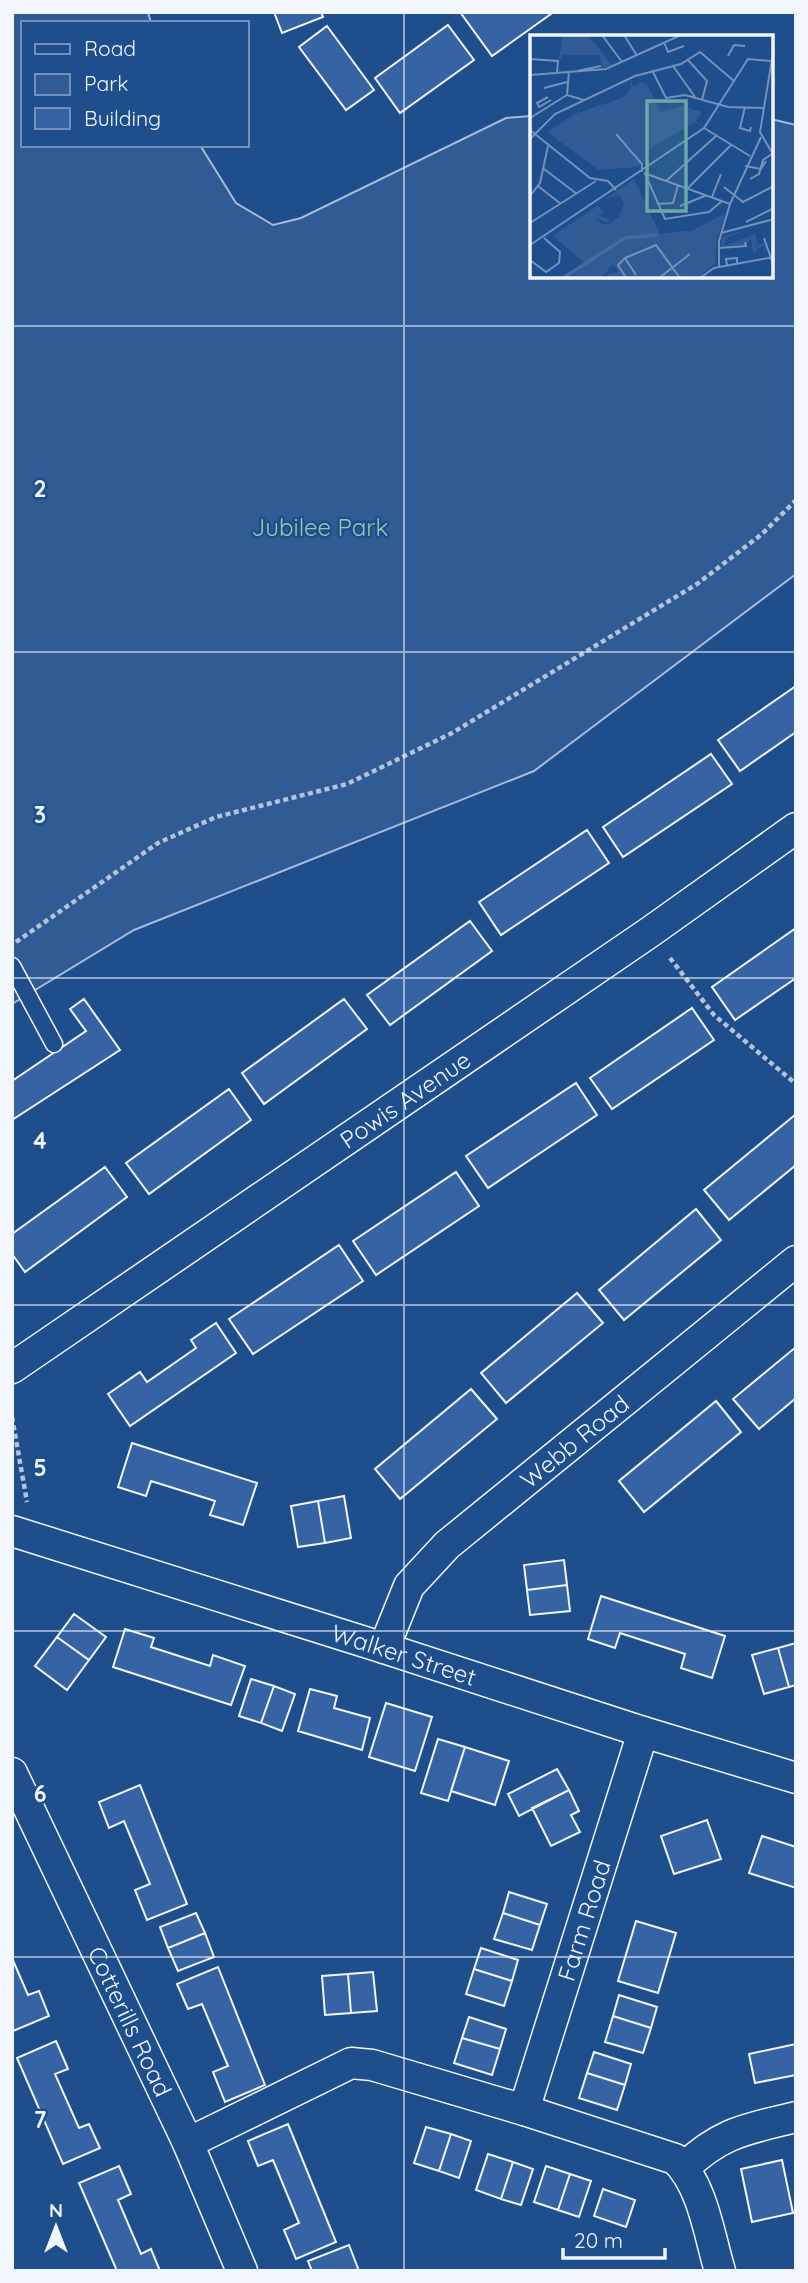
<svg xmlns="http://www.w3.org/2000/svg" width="808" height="2283" viewBox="0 0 808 2283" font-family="Quicksand,sans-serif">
<rect width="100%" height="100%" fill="#1f4e8c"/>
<!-- green -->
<path fill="#305b95" stroke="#a8bbd7" stroke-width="2" d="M12 12H148L151 23H23V145H200L236 203 273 225 301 218 506 118 531 116 532 276H771V119L796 125V574L534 771 134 930 12 1004Z"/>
<!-- building -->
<path fill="#3563a3" stroke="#f2f6ff" stroke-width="2" d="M274 12H321L323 17 282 33Z
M460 12H550L551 14 492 56Z
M448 25 474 60 400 113 375 78Z
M327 26 374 90 346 110 299 47Z
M796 686V732L740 771 718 740Z
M711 754 732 784 623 857 603 827Z
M587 830 609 863 501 935 479 902Z
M470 921 492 951 390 1025 367 995Z
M796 928V978L735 1020 712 987Z
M84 999 120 1050 12 1120V1081L86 1031 70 1009Z
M344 999 367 1029 264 1104 242 1073Z
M692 1008 714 1040 612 1109 590 1078Z
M576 1083 597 1115 488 1188 466 1156Z
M229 1089 251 1120 149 1194 126 1163Z
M796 1114V1165L729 1220 704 1190Z
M105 1167 127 1197 25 1272 12 1254V1234Z
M456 1172 479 1206 376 1275 353 1241Z
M696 1209 721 1240 624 1320 599 1290Z
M339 1245 363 1281 253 1354 229 1319Z
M577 1293 603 1323 506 1403 481 1373Z
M216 1323 236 1353 130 1426 108 1394 140 1372 147 1382 196 1348 191 1340Z
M796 1347V1398L759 1429 733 1399Z
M471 1389 497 1419 400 1499 375 1469Z
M716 1401 741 1432 644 1512 619 1481Z
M132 1443 257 1483 243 1525 210 1515 215 1501 151 1481 146 1496 118 1487Z
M344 1496 351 1538 325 1543 318 1501Z
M318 1501 325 1543 298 1547 291 1506Z
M564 1560 567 1585 527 1590 524 1565Z
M567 1585 570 1611 530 1615 527 1590Z
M601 1596 725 1636 712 1678 681 1668 685 1654 620 1633 615 1648 588 1639Z
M74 1614 106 1637 89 1660 57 1637Z
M125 1629 154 1638 151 1647 210 1666 213 1655 245 1666 231 1705 113 1667Z
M57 1637 89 1660 67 1690 35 1666Z
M796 1643V1685L789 1687 778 1648Z
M778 1648 789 1687 764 1694 752 1655Z
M251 1679 274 1686 261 1723 239 1716Z
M274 1686 295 1694 282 1731 261 1723Z
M310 1689 337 1696 334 1708 370 1718 362 1750 298 1731Z
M386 1703 432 1717 415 1771 369 1757Z
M438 1739 465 1747 448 1801 421 1793Z
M465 1747 509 1761 495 1805 451 1791Z
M557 1769 569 1790 519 1816 508 1794Z
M140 1785 187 1904 147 1920 135 1890 150 1884 124 1821 109 1828 99 1802Z
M569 1790 579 1811 571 1815 580 1832 551 1846 532 1808Z
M707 1820 721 1859 674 1874 661 1836Z
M762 1836 796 1847V1888L749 1873Z
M509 1892 547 1904 540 1925 503 1913Z
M196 1913 205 1933 168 1948 160 1927Z
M503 1913 540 1925 532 1950 494 1939Z
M636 1921 676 1933 658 1993 618 1981Z
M205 1933 214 1957 178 1971 168 1948Z
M481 1948 518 1960 512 1981 474 1969Z
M12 1958 28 1995 39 1991 49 2016 13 2031Z
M218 1967 265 2085 225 2102 213 2072 228 2066 202 2004 188 2009 177 1984Z
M474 1969 512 1981 504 2006 466 1994Z
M373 1972 377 2011 351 2013 348 1974Z
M348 1974 351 2013 325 2015 322 1976Z
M619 1995 657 2007 651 2028 613 2016Z
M613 2016 651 2028 643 2053 605 2042Z
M469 2017 506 2029 500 2049 462 2038Z
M462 2038 500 2049 492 2075 454 2063Z
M56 2041 68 2069 55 2074 79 2128 89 2124 100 2148 63 2164 17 2058Z
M796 2044V2075L755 2083 749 2054Z
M594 2052 631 2064 625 2085 587 2073Z
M587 2073 625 2085 617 2110 579 2098Z
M288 2124 336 2242 296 2259 284 2230 299 2223 273 2160 258 2166 248 2141Z
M426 2127 451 2134 439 2171 414 2163Z
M451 2134 471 2141 459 2178 439 2171Z
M488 2154 513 2162 501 2199 476 2190Z
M782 2160 793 2213 752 2222 741 2169Z
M513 2162 533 2169 521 2205 501 2199Z
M119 2166 131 2194 118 2200 141 2254 151 2249 160 2271H117L79 2183Z
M546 2166 570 2174 558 2210 534 2202Z
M570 2174 591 2181 579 2217 558 2210Z
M603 2189 635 2200 626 2227 594 2216Z
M349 2245 359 2271H312L308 2261Z"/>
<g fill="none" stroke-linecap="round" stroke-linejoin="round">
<!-- lane casing -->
<g stroke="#f2f6ff" stroke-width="19">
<path id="lane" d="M12 966 54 1044"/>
</g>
<!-- street casing -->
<g stroke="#f2f6ff" stroke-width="33">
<g id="street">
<path id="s1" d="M12 1368 650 932 796 828"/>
<path id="s2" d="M12 1531 384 1648 643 1732 796 1778"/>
<path id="s3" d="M384 1648 409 1586 447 1545 796 1261"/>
<path id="s4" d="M12 1773 188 2143 242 2271"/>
<path d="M524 2110 675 2159C703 2185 709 2235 720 2271"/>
<path id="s5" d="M188 2143 351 2063 372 2065 524 2110 643 1732"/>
<path d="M684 2168C721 2132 747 2129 796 2117"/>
</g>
</g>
<!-- path -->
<path stroke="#b3c4dc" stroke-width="4.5" stroke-dasharray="5 3.5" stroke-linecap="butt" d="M16 942 158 843 216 817 347 784 452 733 697 584 762 534 796 500
M670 958 714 1015 796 1084
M12 1417 27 1502"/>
<!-- lane -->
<use href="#lane" stroke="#1f4e8c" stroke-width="16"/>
<!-- street -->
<use href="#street" stroke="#1f4e8c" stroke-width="30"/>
</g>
<!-- grid -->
<path fill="none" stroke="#f2f6ff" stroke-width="2" stroke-opacity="0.55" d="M404 12V2271M12 326H796M12 652H796M12 978H796M12 1305H796M12 1631H796M12 1957H796"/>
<g text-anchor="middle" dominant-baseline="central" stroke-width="5" stroke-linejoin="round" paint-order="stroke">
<!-- park labels -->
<g font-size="24" fill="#97c8a6" stroke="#1f4e8c">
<text x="320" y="527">Jubilee Park</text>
</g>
<!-- street labels -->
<g font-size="24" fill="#f2f6ff" stroke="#1f4e8c">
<text stroke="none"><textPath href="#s1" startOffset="476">Powis Avenue</textPath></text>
<text stroke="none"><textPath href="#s3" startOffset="287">Webb Road</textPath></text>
<text stroke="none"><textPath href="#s2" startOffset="411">Walker Street</textPath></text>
<text stroke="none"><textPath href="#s5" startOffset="560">Farm Road</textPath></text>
<text stroke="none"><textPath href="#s4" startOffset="275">Cotterills Road</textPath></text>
</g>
</g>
<!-- overview -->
<g transform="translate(530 35)">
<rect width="243" height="243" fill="#1f4e8c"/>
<path d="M33 0H58L82 30 72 33 70 20H33L29 26ZM100 45 104 51 112 47 118 50 130 77 152 71 172 77 166 86 173 91 165 87 114 117 117 125 107 132 69 135 17 97 47 78 92 63 101 53ZM104 144 130 199 163 195 196 178 187 202 185 229 168 243H79L77 239 88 237 83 229 71 243H36L57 230 23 201 68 170 75 179H67L80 185 78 188 66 183 72 189H79L89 182 94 168 89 160 74 165ZM218 194 197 203 194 211 225 199 228 210 234 208 236 215 233 218 234 211 228 214 226 207 227 216 225 217 216 219 223 216 221 205 214 210 191 211 192 202Z" fill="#305b95"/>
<path fill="none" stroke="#446ba0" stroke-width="3.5" d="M33 243 95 203 127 200"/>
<path fill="none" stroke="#7391ba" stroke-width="2" d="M72 0 92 27M94 0 106 19M134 7 138 17 154 11M244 12 230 97 244 121M198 21 204 10 215 11M0 24 28 26 27 37M158 25 177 46 172 65M143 31 165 62M122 35 136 63 155 60 198 72 233 73M47 36 71 31M0 40 76 34 151 0M14 53 37 47M37 60 39 36M18 62 7 68 9 72 21 65M215 72 210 93 220 96 221 92M0 83 37 60 54 65M174 93 220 121M0 95 60 143 78 146 86 155M86 99 112 129V137M0 104 25 79 105 41 151 29 170 17 204 46M215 131 231 134 236 126M14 134 47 159M114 138 200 169M115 139 135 184 179 177 192 166M220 144 229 139 233 125 242 119M136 146 186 101M8 151 31 169M194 152 213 167 244 151M158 153 201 110M0 161 10 148 18 111M182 162 191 139M127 169 143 168 148 150M150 171 177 160M216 187 244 173M0 188 66 146M191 198 244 184M234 203 244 232M0 210 174 93 218 24 241 26M189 213 216 211 215 207M95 223 88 230 96 243M0 225 16 237 29 228 30 217 14 203M197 231 196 224 207 223V228M189 232V206L200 169 231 102M106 240 95 223 126 210 150 243M129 243 160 219M170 243 184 233 244 222"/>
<path fill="#6aa9a8" fill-opacity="0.15" stroke="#6aa9a8" stroke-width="3.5" d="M117 66H156V176H117Z"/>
<rect width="243" height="243" fill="none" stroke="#f2f6ff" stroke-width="3.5"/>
</g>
<g font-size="23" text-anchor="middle" font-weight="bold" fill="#f2f6ff" stroke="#1f4e8c" stroke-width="5" stroke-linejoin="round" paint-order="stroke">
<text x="40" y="497">2</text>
<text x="40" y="823">3</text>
<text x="40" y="1149">4</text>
<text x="40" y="1476">5</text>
<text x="40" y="1802">6</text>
<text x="40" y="2128">7</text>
</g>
<!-- border -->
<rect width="808" height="2283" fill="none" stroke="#f2f6ff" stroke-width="28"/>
<!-- legend -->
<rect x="21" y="21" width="228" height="126" fill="#1f4e8c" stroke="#7391ba" stroke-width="2"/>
<rect x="35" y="44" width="35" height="10" fill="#1f4e8c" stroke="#7391ba" stroke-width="2"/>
<text x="84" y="56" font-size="21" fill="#f2f6ff">Road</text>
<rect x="35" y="74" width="35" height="21" fill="#305b95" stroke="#7391ba" stroke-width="2"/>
<text x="84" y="91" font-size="21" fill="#f2f6ff">Park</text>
<rect x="35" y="108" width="35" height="21" fill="#3563a3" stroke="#7391ba" stroke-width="2"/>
<text x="84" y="126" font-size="21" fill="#f2f6ff">Building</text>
<!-- north arrow -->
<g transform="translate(56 2227)" stroke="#1f4e8c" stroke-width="5" paint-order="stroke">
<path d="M0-5L12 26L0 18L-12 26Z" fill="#f2f6ff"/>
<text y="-10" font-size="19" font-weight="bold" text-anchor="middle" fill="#f2f6ff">N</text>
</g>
<!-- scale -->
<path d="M563 2248v10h102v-10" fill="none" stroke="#f2f6ff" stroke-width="3.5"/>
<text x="574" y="2248" font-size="21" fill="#f2f6ff" stroke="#1f4e8c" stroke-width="5" paint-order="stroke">20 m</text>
</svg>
